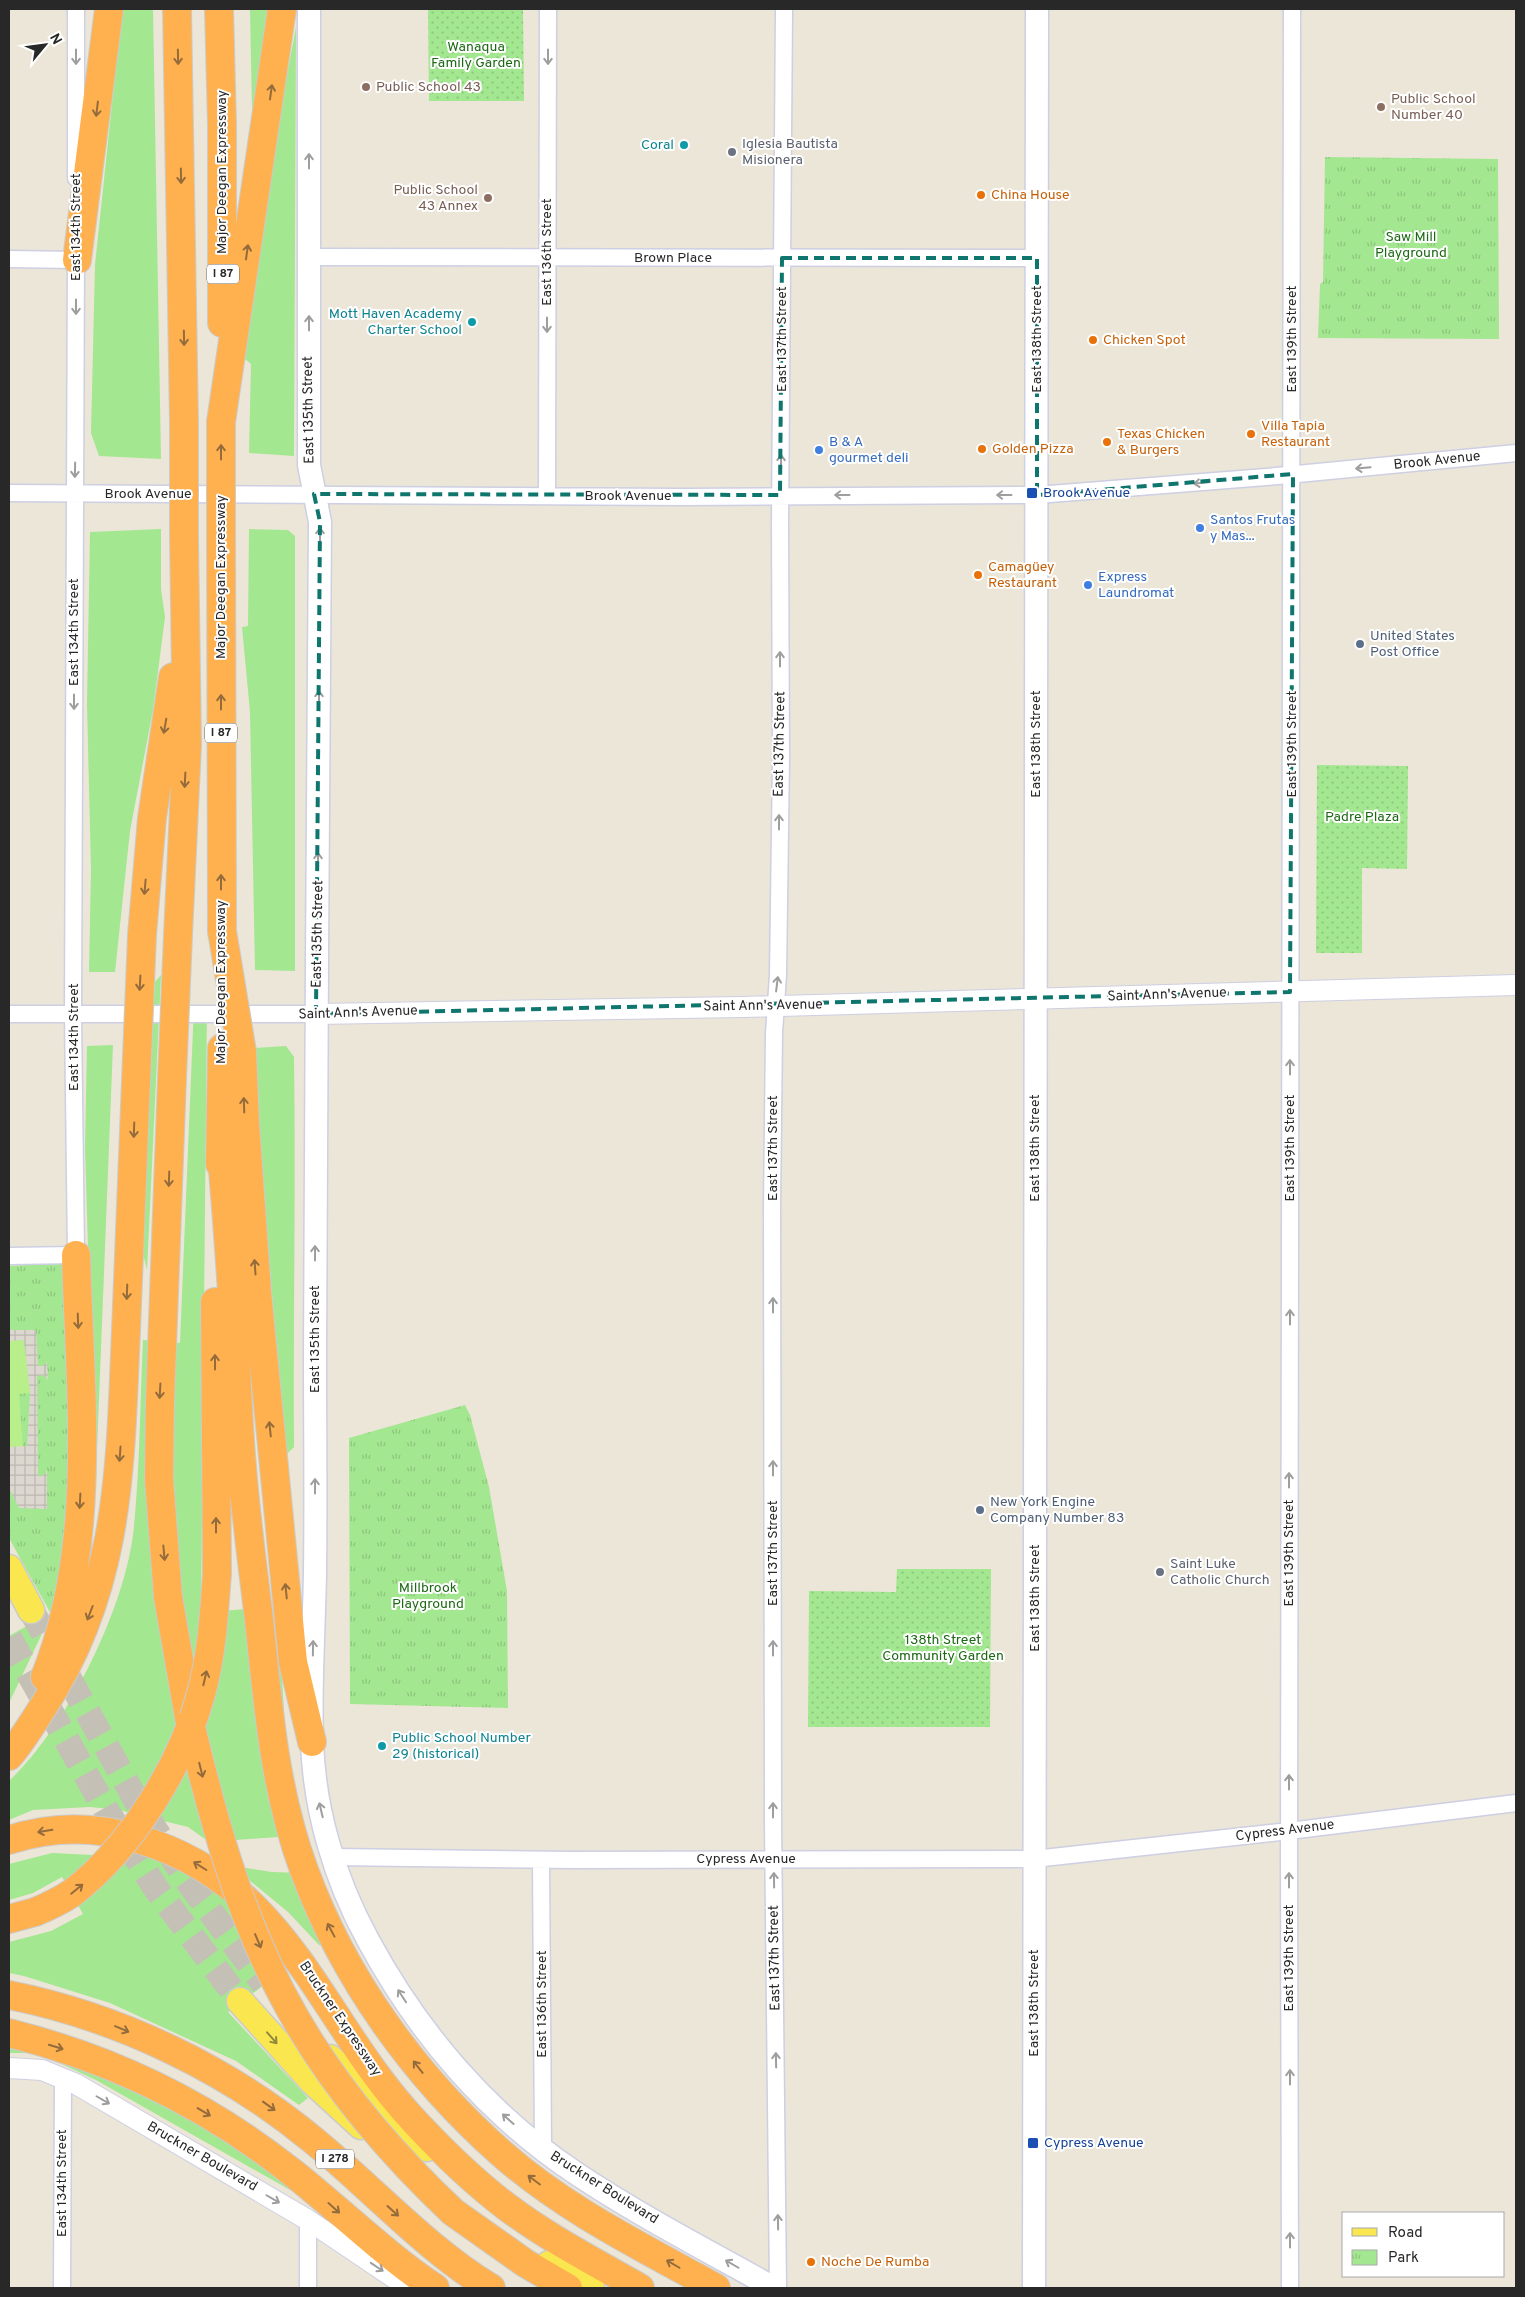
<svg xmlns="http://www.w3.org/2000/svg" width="1525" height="2297" viewBox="0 0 1525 2297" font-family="Overpass,sans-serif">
<defs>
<pattern id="park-tufts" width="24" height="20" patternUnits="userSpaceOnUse" patternTransform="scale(1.25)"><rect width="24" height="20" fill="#a3e790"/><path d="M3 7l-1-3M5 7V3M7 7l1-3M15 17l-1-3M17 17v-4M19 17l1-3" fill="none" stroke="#8cc67c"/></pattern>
<pattern id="garden-dots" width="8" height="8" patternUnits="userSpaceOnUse" patternTransform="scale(1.25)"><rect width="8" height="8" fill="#a3e790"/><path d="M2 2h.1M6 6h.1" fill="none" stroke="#8cc67c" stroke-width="1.8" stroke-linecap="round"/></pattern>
<pattern id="plaza-grid" width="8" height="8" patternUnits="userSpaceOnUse" patternTransform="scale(1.25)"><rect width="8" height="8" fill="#dcd8cf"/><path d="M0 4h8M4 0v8" fill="none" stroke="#bdb9b2"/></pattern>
</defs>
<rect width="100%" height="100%" fill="#ece6d8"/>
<!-- grass -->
<path fill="#a3e790" d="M122 9H153L161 459 99 456 91 433 95 265Z
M250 9H274L253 113 252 108Z
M296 27 294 456 249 453 251 364 245 359C257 248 275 137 296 27Z
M161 529V589L165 617 153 710 130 831 115 972H89L91 870 87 704 90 532Z
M249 529 288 530 295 536V971L255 970 250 712 242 627 248 626Z
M161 975 147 1270 143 1254 148 1093 155 982Z
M194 1005 207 1006 201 1613 278 1606 291 1836 209 1842 188 1827 119 1810 90 1807 33 1810 9 1820V1781C67 1727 127 1605 134 1526 140 1465 140 1402 143 1340L180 1343Z
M113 1045 96 1475 95 1496 90 1501V1314L85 1147 87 1046Z
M286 1046 294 1057C296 1187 293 1317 294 1447L286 1455 255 1098V1048Z
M41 1618 49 1619 9 1703V1636Z
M52 1853 153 1858 202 1881 267 1930 291 1965 228 2012 308 2098 299 2105 236 2061 110 2003 24 1976 9 1973V1942L51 1931 83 1914 62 1877 33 1893 9 1900V1864Z
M232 1866 272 1872 304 1873 328 1944 319 1945 288 1912Z
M9 2040 207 2117 306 2199 96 2080 38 2053H9Z"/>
<!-- park -->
<path fill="url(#park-tufts)" d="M1325 157 1498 159 1499 339 1318 338 1320 284 1323 282Z
M66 1263 74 1516 51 1614 9 1538V1266Z
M465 1405 470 1415 489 1487 507 1591 508 1708 350 1704 349 1438Z"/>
<!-- garden -->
<path fill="url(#garden-dots)" d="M428 9H523L524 101H429Z
M1317 765 1408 766 1407 869 1362 868V953H1316Z
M897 1569H991L990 1727H808L809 1591 896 1592Z"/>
<!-- pitch -->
<path fill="#b9ef8a" d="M24 1340 30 1393 19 1394 23 1447H9V1341Z"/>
<!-- plaza -->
<path fill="url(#plaza-grid)" d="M9 1330H36L38 1366H43L47 1362 48 1380 44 1375 37 1376 38 1476 44 1475 47 1470V1509L19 1508 9 1488V1447L27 1446 30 1393 24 1340 9 1341Z"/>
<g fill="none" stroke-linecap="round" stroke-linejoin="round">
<!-- primary-tunnel -->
<path stroke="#c5c0b5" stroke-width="26" stroke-dasharray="26 13" stroke-linecap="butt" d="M31 1610 136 1800 187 1880 264 1984
M9 1638 106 1810 157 1890 240 2001"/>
<!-- minor casing -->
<g stroke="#cdcfe3" stroke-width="19">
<path id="minor" d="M76 9V178
M308 257 1037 258
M9 259 77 260
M9 493 683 497 1037 495 1266 477 1516 453
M547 496 548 9
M9 1014H316
M9 1256 76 1255 73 1014 76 252
M333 1857 573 1860 1034 1859 1289 1831 1516 1803
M541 1860 543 2149
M62 2288 63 2078
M308 2288V2220
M778 2288 773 1824 772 1207 774 1033 778 975 781 757 780 524 784 9
M1290 2288 1289 1857 1292 9"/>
</g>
<!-- tertiary casing -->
<g stroke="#cdcfe3" stroke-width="22">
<path id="tertiary" d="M316 1014 742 1007 1516 985
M9 2068 42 2070 76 2084 308 2220 409 2288"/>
</g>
<!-- secondary casing -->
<g stroke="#cdcfe3" stroke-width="25">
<path id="secondary" d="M309 9V465L320 522C319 800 315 1077 315 1355 315 1427 316 1500 315 1573 314 1629 310 1685 312 1741 314 1810 335 1880 368 1940 418 2033 488 2115 577 2174 640 2216 708 2251 774 2288
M1034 2288 1037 9"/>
</g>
<!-- primary casing -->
<g stroke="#cbcbcb" stroke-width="29">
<path id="primary" d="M9 1568 31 1610
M240 2001 313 2082 361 2126
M330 2058 426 2148
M549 2264 591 2288"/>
</g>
<!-- motorway casing -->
<g stroke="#cbcbcb" stroke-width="30">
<path id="motorway" d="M177 9 184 423
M219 9 222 125V323
M77 260 109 9
M221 422 282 9
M221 536 222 931
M142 935 152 818 173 677
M178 935 187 745 184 536
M242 1052 245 1123 257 1292 293 1662 312 1742
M172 1078 160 1401 159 1479 168 1597 190 1723
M221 1146C225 1195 229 1244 232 1293 236 1351 237 1409 242 1467 246 1518 253 1569 259 1620 268 1704 274 1789 304 1870 343 1977 415 2077 501 2153 564 2209 642 2247 716 2288
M220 1164 222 1048
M215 1302 217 1573
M45 1677C98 1546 80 1393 76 1255
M9 1756C22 1741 32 1724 43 1707 121 1586 120 1467 126 1330 129 1247 132 1164 136 1081
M9 1840C52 1826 95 1826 138 1839 290 1883 319 2021 416 2123 444 2153 474 2182 507 2207 548 2238 595 2262 640 2288
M9 1919 35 1912
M9 1995C119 2017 227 2069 313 2140 373 2189 425 2248 491 2288
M9 2033C113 2059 209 2106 293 2173 341 2211 384 2254 435 2288
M453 2212 525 2263 568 2288"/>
</g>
<!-- minor -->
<use href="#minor" stroke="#fff" stroke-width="16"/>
<!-- tertiary -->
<use href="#tertiary" stroke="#fff" stroke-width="20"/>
<!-- secondary -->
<use href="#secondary" stroke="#fff" stroke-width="22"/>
<!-- primary -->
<use href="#primary" stroke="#fae74f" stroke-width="26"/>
<!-- motorway -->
<use href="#motorway" stroke="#ffb150" stroke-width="28"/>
<!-- motorway-bridge casing -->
<g stroke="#cbcbcb" stroke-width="30" stroke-linecap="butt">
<path id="motorway-bridge" d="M221 422V536
M184 423V536
M222 931 242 1052
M172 1078 178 935
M136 1081 142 935
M190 1723C212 1815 237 1908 281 1992 324 2075 385 2148 453 2212
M35 1912C47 1907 60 1901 72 1893 131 1848 182 1765 201 1694 212 1654 214 1614 217 1573"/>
</g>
<!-- motorway-bridge -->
<use href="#motorway-bridge" stroke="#ffb150" stroke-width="28"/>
</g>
<!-- one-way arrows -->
<defs><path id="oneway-shaft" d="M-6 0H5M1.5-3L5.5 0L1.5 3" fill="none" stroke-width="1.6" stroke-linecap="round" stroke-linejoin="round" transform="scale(1.25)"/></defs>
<g stroke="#9e9e9e">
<use href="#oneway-shaft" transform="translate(76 57) rotate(90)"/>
<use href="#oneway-shaft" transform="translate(548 57) rotate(90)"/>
<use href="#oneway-shaft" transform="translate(309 161) rotate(-90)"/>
<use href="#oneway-shaft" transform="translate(76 307) rotate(90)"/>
<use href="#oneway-shaft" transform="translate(309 323) rotate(-90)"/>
<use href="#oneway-shaft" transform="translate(547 325) rotate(90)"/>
<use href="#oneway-shaft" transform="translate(781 462) rotate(-89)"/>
<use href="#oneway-shaft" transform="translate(1363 468) rotate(175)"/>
<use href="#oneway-shaft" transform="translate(75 470) rotate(91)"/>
<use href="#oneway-shaft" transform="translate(1201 483) rotate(175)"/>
<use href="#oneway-shaft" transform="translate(842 495) rotate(180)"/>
<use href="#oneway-shaft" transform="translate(1004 495) rotate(180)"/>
<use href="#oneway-shaft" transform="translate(320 535) rotate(-90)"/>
<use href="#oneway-shaft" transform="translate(780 659) rotate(-90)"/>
<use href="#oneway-shaft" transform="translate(319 698) rotate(-90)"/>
<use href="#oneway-shaft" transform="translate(74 702) rotate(90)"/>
<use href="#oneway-shaft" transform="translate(779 822) rotate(-90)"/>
<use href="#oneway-shaft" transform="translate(318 860) rotate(-90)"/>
<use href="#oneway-shaft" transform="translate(777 984) rotate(-83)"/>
<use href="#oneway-shaft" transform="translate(1290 1067) rotate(-90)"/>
<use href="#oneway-shaft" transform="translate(315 1253) rotate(-90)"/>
<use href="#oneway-shaft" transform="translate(773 1305) rotate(-90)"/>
<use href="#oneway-shaft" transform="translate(1290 1317) rotate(-90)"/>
<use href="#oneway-shaft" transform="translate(773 1468) rotate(-90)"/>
<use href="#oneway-shaft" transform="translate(1289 1480) rotate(-90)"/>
<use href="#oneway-shaft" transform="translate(315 1486) rotate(-90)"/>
<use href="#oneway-shaft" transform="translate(313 1648) rotate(-89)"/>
<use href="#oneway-shaft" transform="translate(773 1648) rotate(-90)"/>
<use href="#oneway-shaft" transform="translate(1289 1782) rotate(-90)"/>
<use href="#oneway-shaft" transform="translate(321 1810) rotate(-103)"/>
<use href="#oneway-shaft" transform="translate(773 1810) rotate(-90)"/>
<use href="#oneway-shaft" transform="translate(774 1880) rotate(-91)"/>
<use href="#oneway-shaft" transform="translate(1289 1880) rotate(-90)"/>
<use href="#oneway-shaft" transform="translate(402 1996) rotate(-123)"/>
<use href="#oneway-shaft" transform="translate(776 2060) rotate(-91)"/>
<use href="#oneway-shaft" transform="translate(1290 2077) rotate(-90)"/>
<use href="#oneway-shaft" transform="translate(103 2100) rotate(30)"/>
<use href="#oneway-shaft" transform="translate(508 2119) rotate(-138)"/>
<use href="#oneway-shaft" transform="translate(273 2199) rotate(30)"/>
<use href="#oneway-shaft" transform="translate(778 2222) rotate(-91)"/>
<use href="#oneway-shaft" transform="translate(1290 2240) rotate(-90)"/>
<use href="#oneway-shaft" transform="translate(732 2264) rotate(-150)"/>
<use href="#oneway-shaft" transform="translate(377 2267) rotate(34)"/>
</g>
<g stroke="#946c3c">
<use href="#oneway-shaft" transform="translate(178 57) rotate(89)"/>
<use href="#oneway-shaft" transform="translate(271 92) rotate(-82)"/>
<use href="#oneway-shaft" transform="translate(97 109) rotate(97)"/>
<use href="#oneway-shaft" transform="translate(181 176) rotate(89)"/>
<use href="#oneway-shaft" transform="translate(247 252) rotate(-82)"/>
<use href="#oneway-shaft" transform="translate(184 338) rotate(89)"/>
<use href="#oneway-shaft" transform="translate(221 452) rotate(-90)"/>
<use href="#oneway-shaft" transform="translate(221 702) rotate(-90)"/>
<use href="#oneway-shaft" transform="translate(165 726) rotate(100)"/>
<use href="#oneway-shaft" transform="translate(185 780) rotate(93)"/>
<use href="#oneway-shaft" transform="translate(221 882) rotate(-90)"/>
<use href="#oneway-shaft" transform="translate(145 887) rotate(95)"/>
<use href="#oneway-shaft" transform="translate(140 983) rotate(93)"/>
<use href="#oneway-shaft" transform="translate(244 1105) rotate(-92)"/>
<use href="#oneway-shaft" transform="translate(134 1130) rotate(92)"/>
<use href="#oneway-shaft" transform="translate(169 1179) rotate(92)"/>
<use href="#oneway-shaft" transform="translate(255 1267) rotate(-94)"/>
<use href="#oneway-shaft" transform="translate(127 1292) rotate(92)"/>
<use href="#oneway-shaft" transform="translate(78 1321) rotate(88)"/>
<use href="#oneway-shaft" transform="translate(215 1362) rotate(-90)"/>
<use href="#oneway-shaft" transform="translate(160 1391) rotate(93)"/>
<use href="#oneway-shaft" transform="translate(270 1429) rotate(-96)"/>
<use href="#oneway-shaft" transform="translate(120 1454) rotate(94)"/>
<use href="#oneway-shaft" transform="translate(80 1501) rotate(93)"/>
<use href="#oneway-shaft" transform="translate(216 1525) rotate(-90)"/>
<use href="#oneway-shaft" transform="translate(164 1553) rotate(85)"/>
<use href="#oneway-shaft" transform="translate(286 1591) rotate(-96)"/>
<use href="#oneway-shaft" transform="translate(90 1613) rotate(111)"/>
<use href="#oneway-shaft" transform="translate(205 1678) rotate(-77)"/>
<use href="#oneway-shaft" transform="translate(201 1770) rotate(76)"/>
<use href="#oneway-shaft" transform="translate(45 1831) rotate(171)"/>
<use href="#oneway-shaft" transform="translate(200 1866) rotate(-148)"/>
<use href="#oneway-shaft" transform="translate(77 1889) rotate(-39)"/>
<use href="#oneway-shaft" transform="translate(331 1930) rotate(-118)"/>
<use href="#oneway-shaft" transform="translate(258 1941) rotate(67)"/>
<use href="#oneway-shaft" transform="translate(122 2029) rotate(23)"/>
<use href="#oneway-shaft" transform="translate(56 2047) rotate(17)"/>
<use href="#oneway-shaft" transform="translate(418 2067) rotate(-128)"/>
<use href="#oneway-shaft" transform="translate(269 2106) rotate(36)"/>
<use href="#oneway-shaft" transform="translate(204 2112) rotate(31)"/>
<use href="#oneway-shaft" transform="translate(534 2180) rotate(-143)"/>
<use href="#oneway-shaft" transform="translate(334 2208) rotate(42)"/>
<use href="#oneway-shaft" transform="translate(393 2211) rotate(42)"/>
<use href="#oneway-shaft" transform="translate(673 2264) rotate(-150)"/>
</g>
<use stroke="#91883c" href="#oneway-shaft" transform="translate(272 2038) rotate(49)"/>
<!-- marked area -->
<path fill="none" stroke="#0f766e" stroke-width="4" stroke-dasharray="10 6" stroke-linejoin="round" d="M782 258H1037V495L1293 474 1290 992 316 1014 320 522 314 494 780 495Z"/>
<!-- markers -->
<g fill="#8d6e63" stroke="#fff" stroke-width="2">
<circle cx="366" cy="87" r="5"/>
<circle cx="1381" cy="107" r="5"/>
<circle cx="488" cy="198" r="5"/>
</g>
<g fill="#0f9aa8" stroke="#fff" stroke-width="2">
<circle cx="684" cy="145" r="5"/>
<circle cx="472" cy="322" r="5"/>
<circle cx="382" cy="1746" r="5"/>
</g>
<g fill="#6b7280" stroke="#fff" stroke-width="2">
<circle cx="732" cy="152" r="5"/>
<circle cx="1160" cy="1572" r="5"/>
</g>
<g fill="#e8710a" stroke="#fff" stroke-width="2">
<circle cx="981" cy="195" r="5"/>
<circle cx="1093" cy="340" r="5"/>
<circle cx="1251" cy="434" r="5"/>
<circle cx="1107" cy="442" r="5"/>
<circle cx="982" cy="449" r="5"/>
<circle cx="978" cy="575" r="5"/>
<circle cx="811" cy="2262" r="5"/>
</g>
<g fill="#3f7fe0" stroke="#fff" stroke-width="2">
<circle cx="819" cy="450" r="5"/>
<circle cx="1200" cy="528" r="5"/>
<circle cx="1088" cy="585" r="5"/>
</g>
<g fill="#1a4fb4" stroke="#fff" stroke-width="2">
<rect x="1026" y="487" width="12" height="12" rx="2.5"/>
<rect x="1027" y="2137" width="12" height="12" rx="2.5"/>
</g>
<g fill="#5c6f8a" stroke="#fff" stroke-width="2">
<circle cx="1360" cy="644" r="5"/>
<circle cx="980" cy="1510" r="5"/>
</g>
<g text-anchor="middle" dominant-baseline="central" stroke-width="4" stroke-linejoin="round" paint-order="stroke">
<!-- shield labels -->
<g fill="#fff" stroke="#686868" stroke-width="1">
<rect x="207" y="264.5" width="32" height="19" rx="4"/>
<rect x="205" y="723.5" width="32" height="19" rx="4"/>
<rect x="316" y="2149.5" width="38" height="19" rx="4"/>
</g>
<g font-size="12" font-weight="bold" fill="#282828">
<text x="223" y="274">I 87</text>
<text x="221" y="733">I 87</text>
<text x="335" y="2159">I 278</text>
</g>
<!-- park labels -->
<g font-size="14" fill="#1c6914" stroke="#fff">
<text x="476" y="47">Wanaqua<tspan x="476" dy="16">Family Garden</tspan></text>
<text x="1411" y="237">Saw Mill<tspan x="1411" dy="16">Playground</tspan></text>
<text x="1362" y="817">Padre Plaza</text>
<text x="428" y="1588">Millbrook<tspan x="428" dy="16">Playground</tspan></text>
<text x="943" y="1640">138th Street<tspan x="943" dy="16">Community Garden</tspan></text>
</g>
<!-- education labels -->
<g font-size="14" fill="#785e54" stroke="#fff" text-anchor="start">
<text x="376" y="87">Public School 43</text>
<text x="1391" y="99">Public School<tspan x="1391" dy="16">Number 40</tspan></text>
<text x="478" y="190" text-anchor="end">Public School<tspan x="478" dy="16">43 Annex</tspan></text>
</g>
<!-- worship labels -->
<g font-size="14" fill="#5b616d" stroke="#fff" text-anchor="start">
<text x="742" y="144">Iglesia Bautista<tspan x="742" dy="16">Misionera</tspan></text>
<text x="1170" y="1564">Saint Luke<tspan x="1170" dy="16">Catholic Church</tspan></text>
</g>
<!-- culture labels -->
<g font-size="14" fill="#0d838f" stroke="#fff" text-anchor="end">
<text x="674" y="145">Coral</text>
<text x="462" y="314">Mott Haven Academy<tspan x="462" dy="16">Charter School</tspan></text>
<text x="392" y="1738" text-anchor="start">Public School Number<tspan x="392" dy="16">29 (historical)</tspan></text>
</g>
<!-- street labels -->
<g font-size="14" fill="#282828" stroke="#fff">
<text transform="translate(222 172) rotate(-90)">Major Deegan Expressway</text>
<text transform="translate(76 227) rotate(-90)">East 134th Street</text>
<text transform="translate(547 252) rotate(-90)">East 136th Street</text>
<text x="673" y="258">Brown Place</text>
<text transform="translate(782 339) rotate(-90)">East 137th Street</text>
<text transform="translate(1037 339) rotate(-90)">East 138th Street</text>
<text transform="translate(1292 339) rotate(-90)">East 139th Street</text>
<text transform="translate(309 410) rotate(-91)">East 135th Street</text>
<text transform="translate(1437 461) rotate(-6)">Brook Avenue</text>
<text x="148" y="494">Brook Avenue</text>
<text x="628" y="496">Brook Avenue</text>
<text transform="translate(221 577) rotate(-90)">Major Deegan Expressway</text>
<text transform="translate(74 632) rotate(-90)">East 134th Street</text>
<text transform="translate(780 744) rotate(-89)">East 137th Street</text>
<text transform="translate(1036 744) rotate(-90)">East 138th Street</text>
<text transform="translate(1292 744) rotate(-90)">East 139th Street</text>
<text transform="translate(318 934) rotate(-89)">East 135th Street</text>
<text transform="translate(221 982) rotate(-90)">Major Deegan Expressway</text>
<text transform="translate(1167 995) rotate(-2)">Saint Ann's Avenue</text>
<text transform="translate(763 1006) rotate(-1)">Saint Ann's Avenue</text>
<text transform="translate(358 1013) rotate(-2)">Saint Ann's Avenue</text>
<text transform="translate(74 1037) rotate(-90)">East 134th Street</text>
<text transform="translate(773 1148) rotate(-90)">East 137th Street</text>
<text transform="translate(1035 1148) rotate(-90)">East 138th Street</text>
<text transform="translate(1290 1148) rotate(-90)">East 139th Street</text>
<text transform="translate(315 1339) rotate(-90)">East 135th Street</text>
<text transform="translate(773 1553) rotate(-90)">East 137th Street</text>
<text transform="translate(1289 1553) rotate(-90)">East 139th Street</text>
<text transform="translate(1035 1598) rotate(-90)">East 138th Street</text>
<text transform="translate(1285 1831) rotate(-7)">Cypress Avenue</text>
<text x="746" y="1859">Cypress Avenue</text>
<text transform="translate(775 1958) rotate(-91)">East 137th Street</text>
<text transform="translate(1289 1958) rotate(-90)">East 139th Street</text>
<text transform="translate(1034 2003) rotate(-90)">East 138th Street</text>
<text transform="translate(542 2004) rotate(-90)">East 136th Street</text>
<text transform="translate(340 2019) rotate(56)">Bruckner Expressway</text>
<text transform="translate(202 2157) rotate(30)">Bruckner Boulevard</text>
<text transform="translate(62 2183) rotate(-90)">East 134th Street</text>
<text transform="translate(604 2188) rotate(32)">Bruckner Boulevard</text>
</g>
<!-- food labels -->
<g font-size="14" fill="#c56008" stroke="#fff" text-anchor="start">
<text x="991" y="195">China House</text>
<text x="1103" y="340">Chicken Spot</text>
<text x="1261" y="426">Villa Tapia<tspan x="1261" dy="16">Restaurant</tspan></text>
<text x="1117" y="434">Texas Chicken<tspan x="1117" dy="16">&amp; Burgers</tspan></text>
<text x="992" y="449">Golden Pizza</text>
<text x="988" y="567">Camagüey<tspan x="988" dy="16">Restaurant</tspan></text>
<text x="821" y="2262">Noche De Rumba</text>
</g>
<!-- shop labels -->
<g font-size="14" fill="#366cbe" stroke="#fff" text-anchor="start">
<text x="829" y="442">B &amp; A<tspan x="829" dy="16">gourmet deli</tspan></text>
<text x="1210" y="520">Santos Frutas<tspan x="1210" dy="16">y Mas...</tspan></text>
<text x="1098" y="577">Express<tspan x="1098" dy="16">Laundromat</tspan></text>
</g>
<!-- transit labels -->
<g font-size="14" fill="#164399" stroke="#fff" text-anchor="start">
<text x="1043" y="493">Brook Avenue</text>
<text x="1044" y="2143">Cypress Avenue</text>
</g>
<!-- service labels -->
<g font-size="14" fill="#4e5e75" stroke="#fff" text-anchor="start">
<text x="1370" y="636">United States<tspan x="1370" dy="16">Post Office</tspan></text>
<text x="990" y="1502">New York Engine<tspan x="990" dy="16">Company Number 83</tspan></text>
</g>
</g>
<!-- border -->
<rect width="1525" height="2297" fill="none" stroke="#282828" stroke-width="20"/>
<!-- legend -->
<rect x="1342" y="2212" width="162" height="65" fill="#ffffff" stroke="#a9a9a9"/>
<rect x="1352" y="2228" width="25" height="8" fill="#fae74f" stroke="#a9a9a9"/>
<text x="1388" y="2237" font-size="15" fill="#282828">Road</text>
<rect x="1352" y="2250" width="25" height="15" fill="url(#park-tufts)" stroke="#a9a9a9"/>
<text x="1388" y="2262" font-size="15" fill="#282828">Park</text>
<!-- north arrow -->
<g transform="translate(45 45) rotate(61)" stroke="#ffffff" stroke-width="4" paint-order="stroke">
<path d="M0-4L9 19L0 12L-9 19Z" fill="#282828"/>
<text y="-8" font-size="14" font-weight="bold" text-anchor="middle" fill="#282828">N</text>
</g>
</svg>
